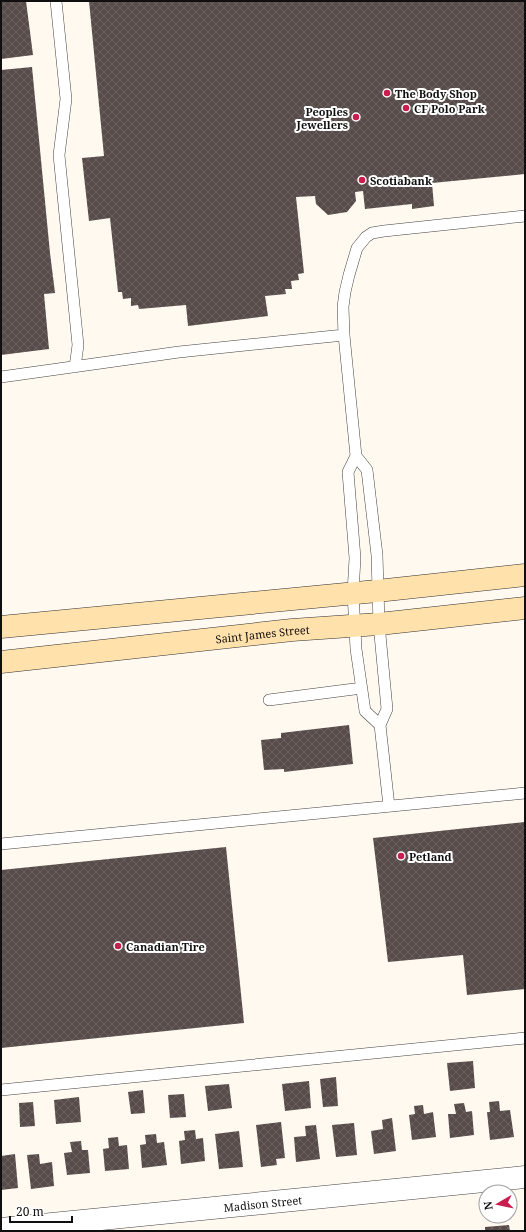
<svg xmlns="http://www.w3.org/2000/svg" width="526" height="1232" viewBox="0 0 526 1232" font-family="'Noto Serif',serif">
<defs>
<pattern id="building-cross-hatch" width="8" height="8" patternUnits="userSpaceOnUse"><rect width="8" height="8" fill="#584c4a"/><path d="M0 0l8 8M0 8l8-8" fill="none" stroke="#6b6160"/></pattern>
</defs>
<rect width="100%" height="100%" fill="#fff9f0"/>
<!-- building -->
<path fill="url(#building-cross-hatch)" d="M1 1H26L33 55 1 59Z
M89 1H525V174L432 183 434 206 412 209V204L365 209 363 191 355 192 356 201 347 212 328 215 316 204 315 196 296 197 304 273 298 274 299 280 291 281 292 289H285L286 294 265 296 268 316 188 326 186 305 139 309 138 305 131 306V298L123 299 122 292H118L110 218 89 221 82 158 104 156Z
M32 67 50 253 55 293 44 294 49 349 1 355V70Z
M349 725 353 764 284 772V769L264 770 261 740 281 738V733Z
M525 822V989L467 995 463 955 388 962 373 838Z
M226 847 244 1023 1 1048V870Z
M473 1061 475 1088 450 1091 447 1063Z
M336 1077 338 1106 323 1107 320 1079Z
M309 1081 311 1108 285 1111 282 1084Z
M229 1084 232 1108 208 1111 205 1086Z
M143 1090 145 1113 131 1114 128 1092Z
M184 1094 186 1117 170 1118 168 1095Z
M79 1097 81 1122 56 1124 54 1100Z
M499 1101 500 1111 510 1110 514 1137 490 1140 487 1112H490L489 1102Z
M33 1102 35 1126 20 1127 19 1103Z
M464 1103 466 1112 472 1111 474 1135 450 1138 448 1114H456L454 1104Z
M423 1105 424 1114 433 1112 436 1137 412 1140 409 1115 415 1114 414 1106Z
M392 1118 396 1151 374 1154 371 1131 383 1129 382 1120Z
M281 1122 285 1158 276 1159 277 1165 261 1167 256 1125Z
M354 1123 357 1155 336 1157 332 1125Z
M316 1125 320 1159 296 1162 294 1137 306 1136 305 1126Z
M195 1130 196 1139 203 1138 205 1161 181 1164 179 1141 185 1140 184 1131Z
M239 1131 243 1167 219 1169 215 1134Z
M156 1134 157 1143 164 1142 167 1165 142 1168 140 1145 146 1144 145 1135Z
M118 1137 119 1146 127 1145 129 1169 105 1171 103 1149 109 1148 108 1138Z
M81 1141 82 1150H88L90 1173 67 1175 64 1153 72 1152 70 1142Z
M15 1154 18 1188 1 1190V1156Z
M39 1154 40 1164 52 1162 54 1186 31 1189 27 1155Z
M509 1225 510 1231H485V1227Z"/>
<g fill="none" stroke-linecap="round" stroke-linejoin="round">
<!-- lane casing -->
<g stroke="#424242" stroke-width="12">
<path id="lane" d="M56 1 66 99 59 155 78 345 75 367
M1 377 179 352 344 335
M356 456 348 472 355 558 353 593 356 649 365 711 380 725
M269 700 362 688
M389 806 380 725 387 709 379 624 377 555 367 470 356 456 344 335 343 307 345 292 349 275 357 248 366 237 372 233 384 231 525 216
M1 844 525 793
M1 1090 525 1038"/>
</g>
<!-- street casing -->
<g stroke="#424242" stroke-width="23">
<g id="street">
<path id="s1" d="M1 1229 525 1177"/>
</g>
</g>
<!-- secondary casing -->
<g stroke="#313131" stroke-width="23">
<g id="secondary">
<path d="M1 627 377 591 525 575"/>
<path id="s2" d="M1 662 292 630 379 624 525 608"/>
</g>
</g>
<!-- lane -->
<use href="#lane" stroke="#fff" stroke-width="11"/>
<!-- street -->
<use href="#street" stroke="#fff" stroke-width="22"/>
<!-- secondary -->
<use href="#secondary" stroke="#ffe1ab" stroke-width="22"/>
</g>
<!-- markers -->
<g fill="#c81d4e" stroke="#fff" stroke-width="1.5">
<circle cx="387" cy="93" r="4"/>
<circle cx="406" cy="108" r="4"/>
<circle cx="356" cy="117" r="4"/>
<circle cx="362" cy="180" r="4"/>
<circle cx="401" cy="856" r="4"/>
<circle cx="118" cy="946" r="4"/>
</g>
<g text-anchor="middle" dominant-baseline="central" stroke-width="4" stroke-linejoin="round" paint-order="stroke">
<!-- poi labels -->
<g font-size="11" font-weight="bold" fill="#0f0f0f" stroke="#fff" text-anchor="start">
<text x="395" y="93">The Body Shop</text>
<text x="414" y="108">CF Polo Park</text>
<text x="348" y="111" text-anchor="end">Peoples<tspan x="348" dy="13">Jewellers</tspan></text>
<text x="370" y="180">Scotiabank</text>
<text x="409" y="856">Petland</text>
<text x="126" y="946">Canadian Tire</text>
</g>
<!-- street labels -->
<g font-size="11" fill="#0f0f0f" stroke="#fff">
<text stroke="none"><textPath href="#s2" startOffset="263">Saint James Street</textPath></text>
<text stroke="none"><textPath href="#s1" startOffset="263">Madison Street</textPath></text>
</g>
</g>
<!-- border -->
<rect width="526" height="1232" fill="none" stroke="#0f0f0f" stroke-width="4"/>
<!-- north arrow -->
<g transform="translate(498 1204) rotate(261)"><circle r="19" fill="#ffffff" stroke="#9f9f9f"/>
<path d="M0-3L7 15L0 10L-7 15Z" fill="#c81d4e"/>
<text y="-6" font-size="11" font-weight="bold" text-anchor="middle" fill="#0f0f0f">N</text>
</g>
<!-- scale -->
<path d="M10 1216v6h62v-6" fill="none" stroke="#0f0f0f" stroke-width="2"/>
<text x="16" y="1216" font-size="12" fill="#0f0f0f" stroke="#ffffff" stroke-width="3" paint-order="stroke">20 m</text>
</svg>
